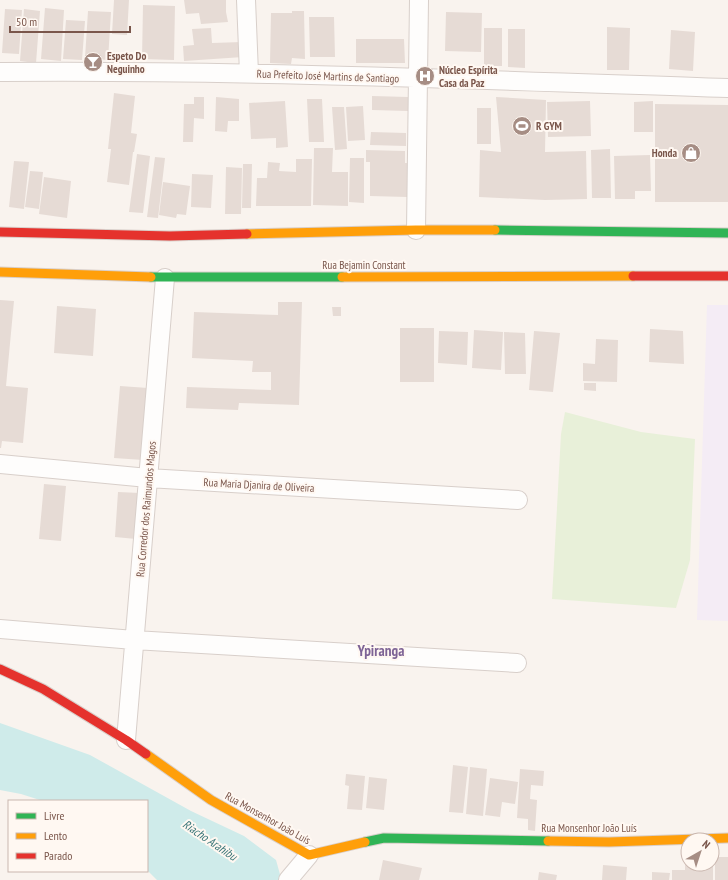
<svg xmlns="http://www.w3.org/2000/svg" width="728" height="880" viewBox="0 0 728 880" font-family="'PT Sans Narrow',sans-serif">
<rect width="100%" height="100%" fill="#f9f3ee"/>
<!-- education -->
<path fill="#f4ecf5" d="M707 305H728V621L697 620Z"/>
<!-- green -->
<path fill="#e8f0d9" d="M565 412 641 432 695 439 690 560 676 608 552 599 561 434Z"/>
<!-- water -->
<path fill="#cfebea" d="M0 723 90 755 191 811 244 836 276 860 281 878 279 880H157L147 870V801H43L21 794 0 790Z"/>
<!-- building -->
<path fill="#e6dbd5" d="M114 0H129L127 35 112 34Z
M184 0H226V12L228 22 201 24 199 13 186 14Z
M143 5 175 6 174 60 142 59Z
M45 8 64 10 61 61 41 59Z
M5 9 22 10 19 54 2 53Z
M24 9 40 11 36 63 20 61Z
M88 11 111 12 108 60 85 58Z
M292 11H304L305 59 292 58 291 64 270 63 271 13H292Z
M446 12 482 13 481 52 445 51Z
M309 17H334L335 57H310Z
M66 20 85 21 82 60 63 59Z
M607 27 630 28 629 70H607Z
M211 28 212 43 242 42 243 57 184 61 183 46 194 45 192 29Z
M484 28H502V66H484Z
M508 29H525V68L508 67Z
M671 30 683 31 681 70 669 69Z
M683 31 695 32 693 71 681 70Z
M356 39H404L405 63H356Z
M114 93 135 96 131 133 137 134 134 152H133L129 185 107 182 111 149H108Z
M372 96 408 97V111L372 110Z
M194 97H204V119L194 118 193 142H183L184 104H194Z
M216 97 239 99V121H228L227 132 215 131Z
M496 97 546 100 545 152 586 151 587 199 545 200 479 197 480 150 501 152Z
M307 99H322L324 142H309Z
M285 101 288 147 276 148V138L251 139 249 103Z
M590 101 591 136 548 137 547 102Z
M653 101V132H634V102Z
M655 104 728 105V202H655Z
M363 106 365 140 348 141 346 107Z
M332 107H344L347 149 335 150Z
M477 108H491V144H477Z
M371 132 406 133V146L370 145Z
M314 148H333L332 172H348V206L313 205Z
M610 149 611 198H592L591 150Z
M366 150 405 151V163H408L407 197 370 196V162H366Z
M137 154 150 156 143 213 129 212Z
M650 155 651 191H635V199H615L614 156Z
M155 157 165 158 158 218 147 217Z
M350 158H364V203L349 202Z
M296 159H312L311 206H256L257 178H267L268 162 280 163 279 171 296 172Z
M14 161 29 162 24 209 9 207Z
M243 164H252L251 208H242Z
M226 167 242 168 241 214H225Z
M30 171 43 172 39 209 25 207Z
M192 174 213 175 211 208 191 207Z
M44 177 71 181 67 218 39 214Z
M163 182 190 186 186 215 177 214 176 218 159 215Z
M0 300 14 301 6 386 28 388 23 443 2 441 1 448H0Z
M278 302H302L299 405 239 403 238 410 186 408 187 387 271 390V372H252L253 361 192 358 194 312 278 315Z
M57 306 96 309 93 356 54 353Z
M332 307H341V316H333Z
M400 328H434V382H400Z
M650 329 683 331 684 364 649 362Z
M474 330 503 332 501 370 472 368Z
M439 331 468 332 467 365 438 363Z
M534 331 560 333 553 392 529 390Z
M504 332 525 333 526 374H505Z
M596 339 618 340 617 382 583 381V363L595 364Z
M584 383H596V391L584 390Z
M120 386 148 388 143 460 114 458Z
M44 484 66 486 61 541 39 539Z
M118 492 140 493 136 539 115 537Z
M453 765 468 767 463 813 449 812Z
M470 767 487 769 483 816 466 814Z
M520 769 544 771 543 786 531 785 530 799 537 800 535 831 528 830V819L517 818Z
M346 774 365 776 362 810 347 809 349 786 345 785Z
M369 777 387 779 384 810 366 808Z
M490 778 518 782 515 804 502 802 500 817 485 815Z
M715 857H728V880H715Z
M383 860 422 868 419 880H379Z
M685 862H688V864H713V880H672V870H685Z
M603 865 627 867 626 880H602Z
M539 872 557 875 556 880H538Z
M652 872 670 873 669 880H652Z"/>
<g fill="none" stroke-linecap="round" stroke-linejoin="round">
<!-- street casing -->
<g stroke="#d8cfca" stroke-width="20">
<path id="street" d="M246 0 249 73
M0 72C243 70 485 80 728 88
M416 230 419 0
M0 464 148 478 518 500
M0 629 134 640 517 663
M126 740 165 278
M288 880 309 855"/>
</g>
<!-- fast casing -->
<g stroke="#d9cfca" stroke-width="11">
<path id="fast" d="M495 230 728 233
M151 277H342
M365 842 384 838 548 841"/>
</g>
<!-- slow casing -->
<g stroke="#d9cfca" stroke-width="11">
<path id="slow" d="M247 234 416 230H495
M0 272 151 277
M342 277 633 276
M146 754 211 800 309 855 365 842
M548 841 609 842 728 838"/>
</g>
<!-- jam casing -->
<g stroke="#d9cfca" stroke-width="11">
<path id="jam" d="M0 232 170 236 247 234
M633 276H728
M0 669 43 689 126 740 146 754"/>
</g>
<!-- street -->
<use href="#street" stroke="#fefdfc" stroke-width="18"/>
<!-- fast -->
<use href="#fast" stroke="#30b455" stroke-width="9"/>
<!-- slow -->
<use href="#slow" stroke="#ff9f0a" stroke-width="9"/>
<!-- jam -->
<use href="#jam" stroke="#e5322d" stroke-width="9"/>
</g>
<!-- icons -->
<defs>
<g id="bar-disc" transform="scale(1)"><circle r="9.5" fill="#a68d84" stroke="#fff8f2"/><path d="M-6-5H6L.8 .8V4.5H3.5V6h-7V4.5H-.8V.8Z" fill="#fff"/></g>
<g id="hospital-disc" transform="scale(1)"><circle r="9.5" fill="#a68d84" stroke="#fff8f2"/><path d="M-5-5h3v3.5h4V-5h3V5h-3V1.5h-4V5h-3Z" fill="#fff"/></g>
<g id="stadium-disc" transform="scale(1)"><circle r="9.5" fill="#a68d84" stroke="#fff8f2"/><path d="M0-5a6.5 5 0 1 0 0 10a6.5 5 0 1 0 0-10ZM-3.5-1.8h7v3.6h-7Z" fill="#fff"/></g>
<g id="shop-disc" transform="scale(1)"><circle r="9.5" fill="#a68d84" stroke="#fff8f2"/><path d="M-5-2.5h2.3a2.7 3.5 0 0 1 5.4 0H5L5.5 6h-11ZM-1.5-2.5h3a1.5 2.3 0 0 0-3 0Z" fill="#fff"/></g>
</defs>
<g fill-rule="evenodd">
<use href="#bar-disc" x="93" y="62"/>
<use href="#hospital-disc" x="425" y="76"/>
<use href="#stadium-disc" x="522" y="126"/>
<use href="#shop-disc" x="691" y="153"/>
</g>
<g text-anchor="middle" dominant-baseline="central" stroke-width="4" stroke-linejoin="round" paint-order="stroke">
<!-- poi labels -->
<g font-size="11" font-weight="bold" fill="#7a564b" stroke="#fff8f2" text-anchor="start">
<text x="107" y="56">Espeto Do<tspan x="107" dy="13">Neguinho</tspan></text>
<text x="439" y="70">Núcleo Espírita<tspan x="439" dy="13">Casa da Paz</tspan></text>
<text x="536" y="126">R GYM</text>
<text x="677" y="153" text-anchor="end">Honda</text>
</g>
<!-- street labels -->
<g font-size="11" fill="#7a564b" stroke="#fff8f2">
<text transform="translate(328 76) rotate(2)">Rua Prefeito José Martins de Santiago</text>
<text x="364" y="265">Rua Bejamin Constant</text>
<text transform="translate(259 485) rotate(3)">Rua Maria Djanira de Oliveira</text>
<text transform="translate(146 509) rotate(-85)">Rua Corredor dos Raimundos Magos</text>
<text transform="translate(268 818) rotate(29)">Rua Monsenhor João Luís</text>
<text x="589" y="828">Rua Monsenhor João Luís</text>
</g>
<!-- water labels -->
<g font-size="12" font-style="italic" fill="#3a7678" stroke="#fff8f2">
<text transform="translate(210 840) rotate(34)">Riacho Arahibu</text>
</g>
<!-- district labels -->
<g font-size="15" font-weight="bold" fill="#7e6496" stroke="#fff8f2">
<text x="381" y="650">Ypiranga</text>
</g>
</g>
<!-- legend -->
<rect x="8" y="800" width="140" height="72" fill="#fff8f2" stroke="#cab7af"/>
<rect x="16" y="813" width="20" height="6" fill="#30b455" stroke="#cab7af"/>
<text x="44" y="820" font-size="12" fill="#7a564b">Livre</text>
<rect x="16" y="833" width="20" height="6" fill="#ff9f0a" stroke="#cab7af"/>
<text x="44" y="840" font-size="12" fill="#7a564b">Lento</text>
<rect x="16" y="853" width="20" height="6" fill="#e5322d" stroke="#cab7af"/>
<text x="44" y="860" font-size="12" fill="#7a564b">Parado</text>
<!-- north arrow -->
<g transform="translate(700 852) rotate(39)"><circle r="19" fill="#fff8f2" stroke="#cab7af"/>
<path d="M0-3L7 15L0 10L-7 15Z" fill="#a68d84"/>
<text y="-6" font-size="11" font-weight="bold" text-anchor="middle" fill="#7a564b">N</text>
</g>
<!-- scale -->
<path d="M10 26v6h120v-6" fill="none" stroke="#7a564b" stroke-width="2"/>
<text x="16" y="26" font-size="12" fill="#7a564b" stroke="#fff8f2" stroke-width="3" paint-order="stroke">50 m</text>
</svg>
